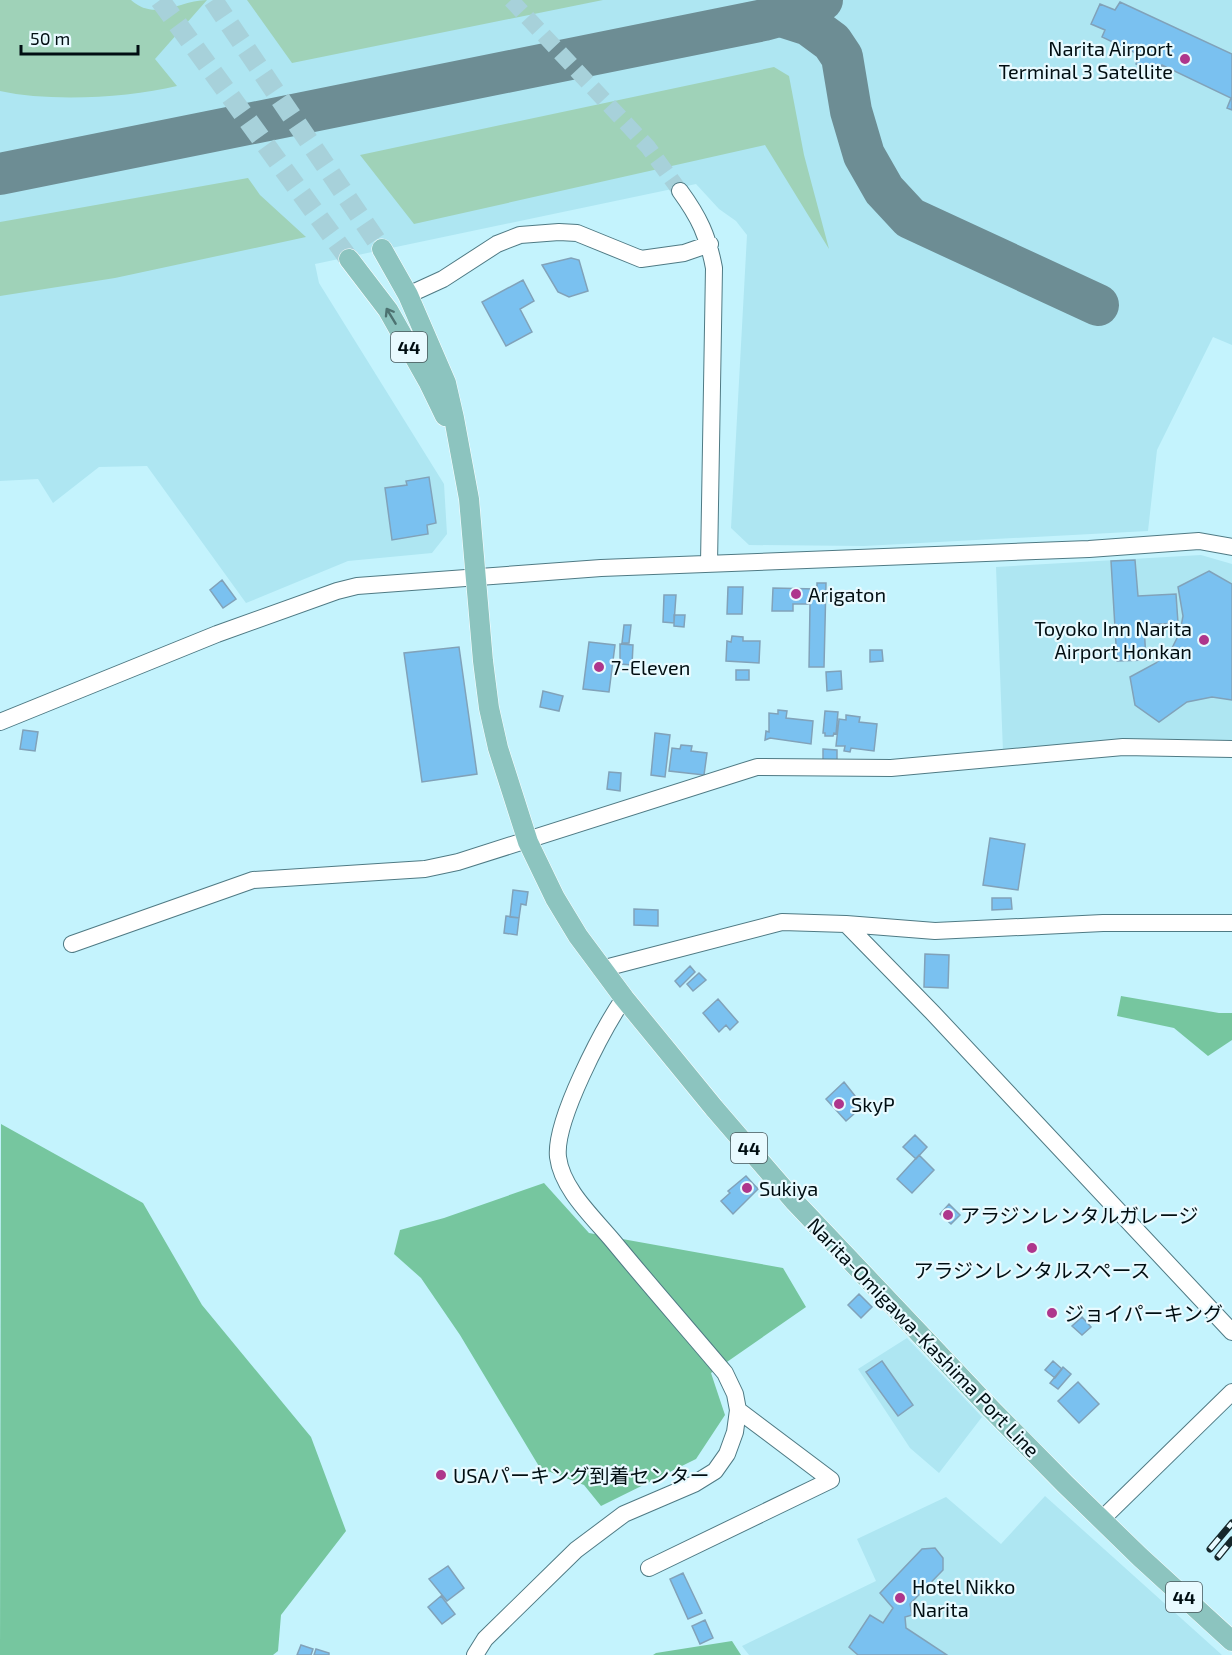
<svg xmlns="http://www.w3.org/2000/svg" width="1232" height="1655" viewBox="0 0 1232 1655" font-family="'Exo 2','Noto Sans JP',sans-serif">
<rect width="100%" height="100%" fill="#c4f3fd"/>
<!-- built -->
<path fill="#aee6f2" d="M0 0H1232V345L1213 337 1157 450 1148 531 864 546 749 545 731 528 747 235 736 221 719 209 696 184 315 264 319 283 444 484 447 534 432 553 348 561 246 603 147 466 99 467 53 503 38 479 0 481Z
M1201 555 1232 564V742L1003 752 996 567Z
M907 1338 982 1417 939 1473 910 1448 858 1369Z
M1045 1496 1222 1655H749L742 1646 876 1581 857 1539 946 1497 1001 1544Z"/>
<!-- green -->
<path fill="#9fd2b8" d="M0 0H131C155 22 181 0 207 0L155 59 177 86C127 98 50 102 0 91Z
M247 0H603L292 63Z
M774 67 789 76 804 155 829 249 765 145 414 224 360 155Z
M248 178 260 195 306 237 115 278 0 296V222Z"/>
<!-- forest -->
<path fill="#76c69f" d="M1121 996 1219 1013H1232V1040L1208 1056 1174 1028 1117 1016Z
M1 1124 143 1203 202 1305 311 1437 346 1531 281 1615 278 1651 273 1655H0Z
M544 1183 589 1233 783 1268 806 1307 711 1373 725 1415 696 1459 601 1506 584 1485 540 1468 460 1335 421 1278 394 1254 400 1230 444 1218Z
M732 1641 741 1655H653L656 1653Z"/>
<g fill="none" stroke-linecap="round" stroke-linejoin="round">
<!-- taxiway -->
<path stroke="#6d8d94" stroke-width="42" d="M781 16 809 25 832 42 842 57 851 111 864 155 884 190 910 218 1098 305
M0 174 764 20 797 11 822 0"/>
</g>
<!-- building -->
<path fill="#7ac1f0" stroke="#81a2b9" stroke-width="1.5" d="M1120 2 1232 54V110L1227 108 1231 98 1162 65 1158 75 1136 64 1140 55 1102 37 1105 30 1091 24 1100 4 1115 10Z
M571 258 579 260 588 291 569 297 558 292 542 265Z
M523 280 534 301 520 309 532 332 506 346 482 302Z
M429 477 436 523 427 525 428 534 392 540 385 488 407 485 406 481Z
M1135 560 1138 596 1176 594 1178 623 1144 625 1146 660 1117 661 1111 561Z
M1209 571 1232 584V700L1212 697 1187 702 1159 722 1135 705 1130 677 1156 663 1172 648 1180 632 1183 616 1178 587Z
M222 580 236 599 223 608 210 590Z
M817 583H826L824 667H809L810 604H793V611H772L773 588 817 589Z
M728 587H743L742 614H727Z
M664 595H676L674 623 663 622Z
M674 615H685L684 627 674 626Z
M624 625H631L629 643H622Z
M732 636 743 637V641H760L759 663 726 661 727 641 731 642Z
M589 642 615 645 609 692 583 689Z
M620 644 633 645 632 665 620 664Z
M459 647 477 774 422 782 404 653Z
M870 650H882L883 661 870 662Z
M736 670H749V680H736Z
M841 671 842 689 827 691 826 672Z
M543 691 563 696 559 711 540 707Z
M778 710 787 711 786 718 813 721 811 744 770 738 765 740 766 731 769 732V713L778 714Z
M825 711 838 712 836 734 834 733 833 736H825V733H823Z
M846 715 860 717 859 722 877 724 874 751 851 748 850 752 844 751 845 746H836L839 719 846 720Z
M23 730 38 732 35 751 20 749Z
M655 733 670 735 665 777 651 775Z
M681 745 692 746 691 751 707 753 704 775 669 771 672 748 680 749Z
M823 749 837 750V763L823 762Z
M609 772 621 773 620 791 607 789Z
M990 838 1025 844 1018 890 983 885Z
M513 890 528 892 526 905 521 904 519 918 510 917Z
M992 898H1011L1012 909 992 910Z
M634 909 658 910V926L634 925Z
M506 916 519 918 517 935 504 933Z
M925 954 949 955 948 988 924 987Z
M690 966 695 972 680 987 675 981Z
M699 973 706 980 693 991 687 984Z
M718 999 738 1022 730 1030 726 1025 719 1032 703 1013Z
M844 1082 863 1106 846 1121 826 1099Z
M915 1135 927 1147 916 1159 903 1147Z
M919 1155 934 1170 912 1193 897 1179Z
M746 1176 758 1189 733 1214 721 1201 730 1193 728 1191Z
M949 1204 960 1215 951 1224 940 1214Z
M859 1294 872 1307 861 1318 848 1305Z
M1082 1317 1091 1327 1082 1335 1072 1326Z
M882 1361 913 1405 898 1416 866 1372Z
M1053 1361 1062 1369 1055 1378 1045 1370Z
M1063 1367 1071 1374 1058 1389 1050 1383Z
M1078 1382 1099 1404 1079 1423 1058 1401Z
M935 1548 943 1558V1570L910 1604 912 1615 905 1617 906 1628 947 1655H858L849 1647 870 1615 883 1623 893 1608 880 1593 922 1549Z
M448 1566 464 1588 447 1601 429 1579Z
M683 1573 702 1613 688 1619 670 1579Z
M441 1596 455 1614 442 1624 428 1607Z
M705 1620 713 1638 700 1644 692 1626Z
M301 1645 313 1649 311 1655H297Z
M316 1649 329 1653V1655H314Z"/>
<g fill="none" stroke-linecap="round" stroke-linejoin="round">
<!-- minor-tunnel -->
<path stroke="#a7d1da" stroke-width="16" stroke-dasharray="16 8" stroke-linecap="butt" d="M511 0 648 147 680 191"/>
<!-- major-tunnel -->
<path stroke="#a7d1da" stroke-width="20" stroke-dasharray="20 10" stroke-linecap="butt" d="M160 0 349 259
M213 0 382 249"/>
<!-- minor casing -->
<g stroke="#4f7a84" stroke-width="18">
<path id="minor" d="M680 191C699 217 708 236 714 268L709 564
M408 295 443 279 497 244 520 235 559 232 577 233 641 259 684 253 710 244
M0 722 217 634 337 591 357 586 601 568 1089 549 1199 541 1232 547
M846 924 932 1012 1232 1332
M72 944 253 880 425 869 458 862 757 767 891 768 1123 747 1232 749
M601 969 782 922 846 924 935 931 1103 923H1232
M1101 1520 1232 1392
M649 1568 831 1480 738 1410
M475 1655 485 1639 576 1550 624 1514 694 1484 715 1471 727 1454 735 1432 738 1410 735 1394 725 1373C688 1329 650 1286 613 1241 593 1217 562 1189 558 1157 554 1121 603 1029 624 998"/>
</g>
<!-- major casing -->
<g stroke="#fff" stroke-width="21">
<path id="major" d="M382 249 408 295 446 383 454 418 469 499 483 661 489 708 498 748 528 842 555 898 578 936 624 998 714 1108 795 1202 990 1408 1065 1484 1140 1557 1232 1641
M349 259 388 310 428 381 445 416"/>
</g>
<!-- minor -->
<use href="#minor" stroke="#fff" stroke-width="16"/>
<!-- major -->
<use href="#major" stroke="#8cc4bf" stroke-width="20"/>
<!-- rail casing -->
<g stroke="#16272b" stroke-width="7">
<path id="rail" d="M1210 1549 1232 1523
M1218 1557 1232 1540"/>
</g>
<!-- rail -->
<use href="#rail" stroke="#e8faff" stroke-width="4.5" stroke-dasharray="14" stroke-linecap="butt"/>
</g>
<!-- one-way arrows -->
<defs><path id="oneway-shaft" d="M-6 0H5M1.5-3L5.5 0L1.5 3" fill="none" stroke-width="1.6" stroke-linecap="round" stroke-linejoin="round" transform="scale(1.5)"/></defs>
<use stroke="#4d7271" href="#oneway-shaft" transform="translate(391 316) rotate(-121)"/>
<!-- markers -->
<g fill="#ae368c" stroke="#e8faff" stroke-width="2">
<circle cx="1185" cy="59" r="6"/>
<circle cx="796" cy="594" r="6"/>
<circle cx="1204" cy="640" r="6"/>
<circle cx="599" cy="667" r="6"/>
<circle cx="839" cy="1104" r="6"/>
<circle cx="747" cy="1188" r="6"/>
<circle cx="948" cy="1215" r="6"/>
<circle cx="1032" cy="1248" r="6"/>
<circle cx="1052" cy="1313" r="6"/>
<circle cx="441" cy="1475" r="6"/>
<circle cx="900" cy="1598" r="6"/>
</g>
<g text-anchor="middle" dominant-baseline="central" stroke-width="4.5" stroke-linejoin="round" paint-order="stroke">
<!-- shield labels -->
<g fill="#e8faff" stroke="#465559" stroke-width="1.5">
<rect x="391" y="332" width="36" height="30" rx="4.5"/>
<rect x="731" y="1133" width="36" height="30" rx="4.5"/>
<rect x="1166" y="1582" width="36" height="30" rx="4.5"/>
</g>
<g font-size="18" font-weight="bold" fill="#010e12">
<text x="409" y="347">44</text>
<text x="749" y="1148">44</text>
<text x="1184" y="1597">44</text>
</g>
<!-- poi labels -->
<g font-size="20" fill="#010e12" stroke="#e8faff" text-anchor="start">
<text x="1173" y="48" text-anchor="end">Narita Airport<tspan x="1173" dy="23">Terminal 3 Satellite</tspan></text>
<text x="808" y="594">Arigaton</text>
<text x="1192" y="628" text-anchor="end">Toyoko Inn Narita<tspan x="1192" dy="23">Airport Honkan</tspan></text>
<text x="611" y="667">7-Eleven</text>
<text x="851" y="1104">SkyP</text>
<text x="759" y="1188">Sukiya</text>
<text x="960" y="1215">アラジンレンタルガレージ</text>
<text x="1032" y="1270" text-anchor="middle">アラジンレンタルスペース</text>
<text x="1064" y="1313">ジョイパーキング</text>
<text x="453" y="1475">USAパーキング到着センター</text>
<text x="912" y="1586">Hotel Nikko<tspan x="912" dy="23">Narita</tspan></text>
</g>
<!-- street labels -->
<g font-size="20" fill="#010e12" stroke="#e8faff">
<text transform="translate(924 1337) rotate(46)">Narita-Omigawa-Kashima Port Line</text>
</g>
</g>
<!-- scale -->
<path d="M21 45v9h117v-9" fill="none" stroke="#010e12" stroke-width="3"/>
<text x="30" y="45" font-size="18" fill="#010e12" stroke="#e8faff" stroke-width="4.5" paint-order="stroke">50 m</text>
</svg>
